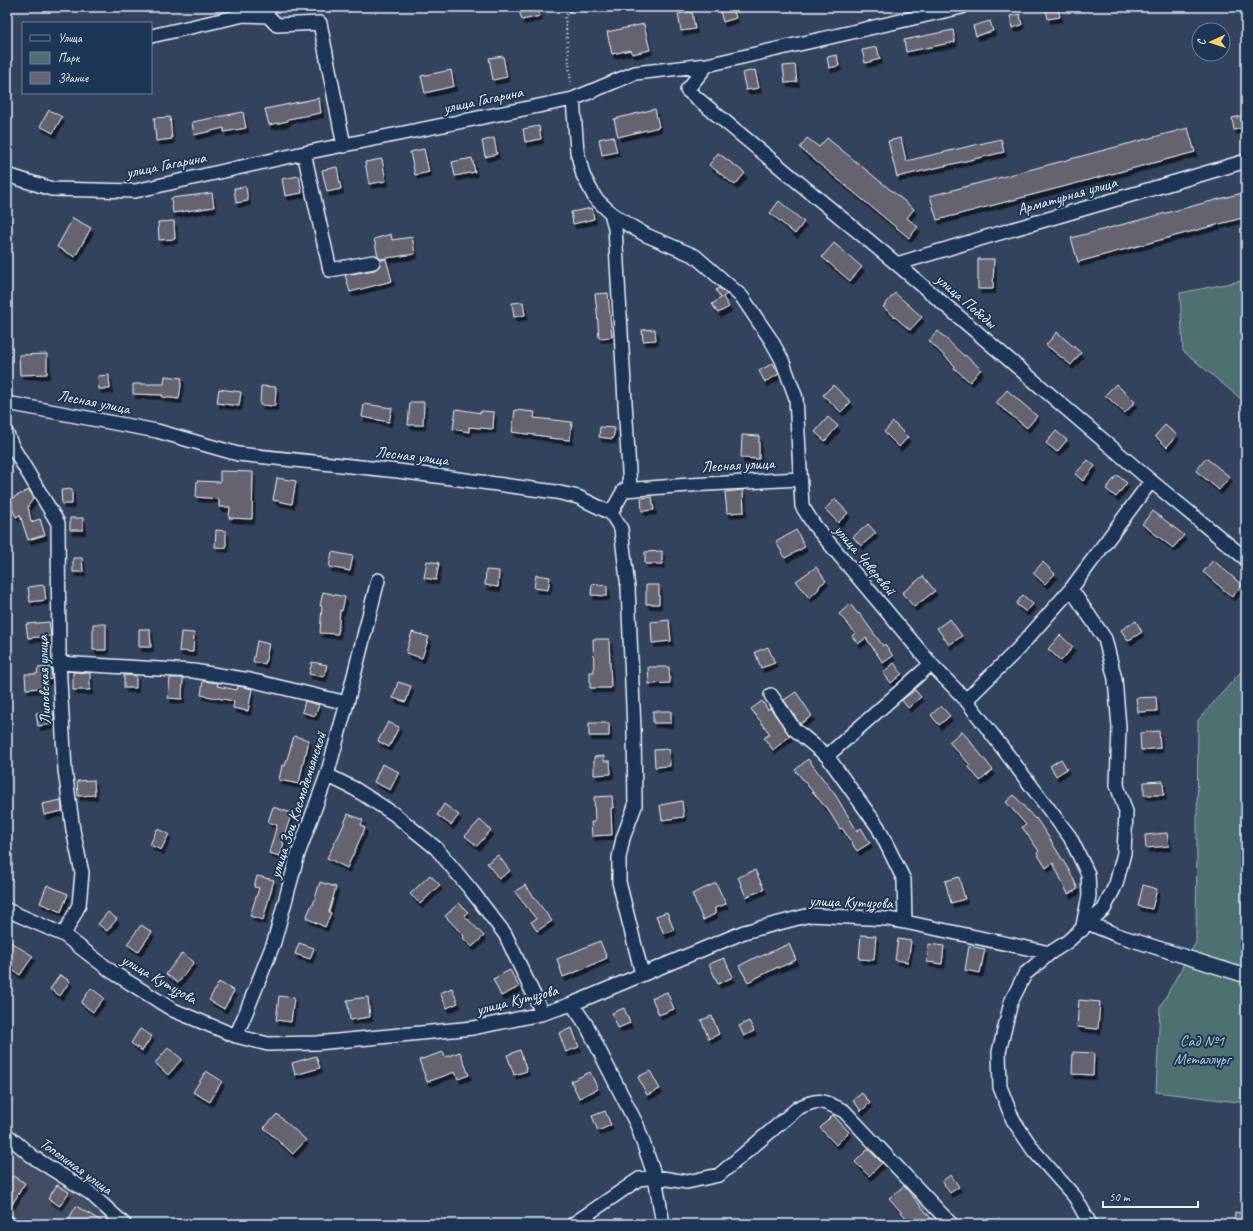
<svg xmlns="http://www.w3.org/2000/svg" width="1253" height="1231" viewBox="0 0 1253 1231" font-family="Caveat,sans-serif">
<defs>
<filter id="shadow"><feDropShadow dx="2.5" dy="4.5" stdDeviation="0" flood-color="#0009"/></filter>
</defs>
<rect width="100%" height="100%" fill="#33435e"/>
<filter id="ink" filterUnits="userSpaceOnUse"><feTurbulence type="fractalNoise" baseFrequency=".025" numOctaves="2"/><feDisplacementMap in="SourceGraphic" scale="8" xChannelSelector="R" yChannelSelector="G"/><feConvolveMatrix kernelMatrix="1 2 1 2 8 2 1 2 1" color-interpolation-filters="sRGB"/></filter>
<g filter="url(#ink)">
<!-- built -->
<path fill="#424d63" d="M7 1140 114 1224H7Z"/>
<!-- green -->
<path fill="#4d6f71" stroke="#9ab0b4" d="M1246 280V403L1183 351 1180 293Z
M1246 666V1103L1156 1092 1160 1007 1196 942 1198 720Z"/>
<!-- building -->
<path fill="#666470" stroke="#e8f1f8" filter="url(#shadow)" d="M518 7H538L540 16 522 20Z
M719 7H733L736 18 723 22Z
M1058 7 1060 17 1048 19 1046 9Z
M692 12 695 29 681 31 678 14Z
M1020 14 1022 25 1012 28 1010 16Z
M990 21 993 31 976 36 973 26Z
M644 24 650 50 632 54 630 50 612 54 607 32Z
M953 30 955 42 906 52 904 40Z
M877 47 880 59 865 63 862 50Z
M837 55 839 66 829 68 827 57Z
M503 56 507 77 493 80 489 58Z
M795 65 797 82 785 83 783 66Z
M451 70 454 86 425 93 421 76Z
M755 70 759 88 746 90 742 73Z
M319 98 321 113 288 119V121L269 125 265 109Z
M655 109 659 127 618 137 614 119Z
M49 110 62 117 53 133 40 126Z
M243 112 246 128 224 132V128L194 135 192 122Z
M1246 115V127L1234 130 1232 118Z
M170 117 172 139 156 141 154 118Z
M539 126 541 139 525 142 523 129Z
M1188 128 1195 152 937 220 930 196Z
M613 136 617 152 602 155 599 139Z
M494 138 497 154 485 157 482 141Z
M807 138 819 147 827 138 914 209 907 218 918 227 909 238 800 148Z
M901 138 906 161 1001 139 1004 152 897 177 888 141Z
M424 149 429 172 415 175 410 152Z
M718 153 745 173 735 185 709 165Z
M472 158 475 172 455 176 452 162Z
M382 159 386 181 369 184 365 162Z
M337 167 341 189 327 192 322 170Z
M299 176 302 193 285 196 282 179Z
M246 187 248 201 236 203 234 188Z
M1246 192V217L1078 262 1071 238Z
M212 193 214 207 173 213 171 198Z
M779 201 804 222 795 234 770 213Z
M592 208 594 219 573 224 571 212Z
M73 218 91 228 75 257 57 247Z
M174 221 175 239 159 240 158 222Z
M391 234 392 240 412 237 415 254 380 259 378 256 374 239Z
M834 243 862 267 850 281 822 257Z
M386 259 392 281 350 292 345 275 375 270 380 265 381 260Z
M978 259H994L993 289H978Z
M719 288 727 294 723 297 729 307 718 313 712 304 721 298 716 290Z
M608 293 612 337 599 338 597 311 595 294Z
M895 293 922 317 910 330 883 307Z
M523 302 525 315 514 317 512 303Z
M655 329 656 340 643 341 642 330Z
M938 331 964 356 965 355 981 369 970 382 954 368 955 366 929 341Z
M1057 332 1081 353 1071 365 1046 345Z
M47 354V374L20 375 19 355Z
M773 363 779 374 765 382 759 371Z
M109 375 110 389H99L98 376Z
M165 376 182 378 179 399 162 397 163 395 133 394V384H164Z
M1116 384 1135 402 1125 413 1105 395Z
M833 385 851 402 841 412 823 395Z
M261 386 276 387 275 406 260 405Z
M219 389 241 392 239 406 217 403Z
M1007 390 1037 416 1027 428 996 403Z
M410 402H424L423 425H408Z
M364 404 392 408 389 422 362 417Z
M456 409 481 413V411L494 412 493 429 469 427V432L453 429Z
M515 410 535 412 534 418 572 422 570 440 549 438 550 437 512 432Z
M828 417 838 426 825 441 815 432Z
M893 422 908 437 899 447 884 432Z
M1165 425 1177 435 1167 447 1155 436Z
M600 427 615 428 613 439 599 437Z
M1056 431 1067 440 1057 452 1046 443Z
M742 435 759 436V459L741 458Z
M1206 458 1230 477 1219 490 1196 471Z
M1088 460 1095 466 1083 481 1075 474Z
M220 471 253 472 252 519 229 518 230 507H219V499L196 497 197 481 220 482Z
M1117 475 1127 483 1116 497 1106 489Z
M277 478 296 481 292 504 273 500Z
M72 489V504H62L61 490Z
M29 490 34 498 28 506 31 522 40 519 45 535 28 540 20 515 16 517 8 500Z
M743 490 744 512 727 513 725 492Z
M652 497 654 510 642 511 641 498Z
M835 499 848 513 838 523 825 509Z
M1153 511 1184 535 1173 548 1142 524Z
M70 518H83V530H70Z
M868 524 876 533 861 546 853 537Z
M216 530 226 531V548L215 547Z
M796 530 805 547 785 558 776 542Z
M662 551V564H645V552Z
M332 552 353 556 350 571 329 567Z
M73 558H82L83 572H73Z
M1213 560 1242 585 1232 597 1203 572Z
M427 561 439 563 436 580 424 578Z
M1043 562 1055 574 1045 584 1033 573Z
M816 567 826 581 820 585 818 590 809 598 796 581Z
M486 570 499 571 498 587 485 585Z
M536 575 550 577 548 590 534 588Z
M923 576 935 591 914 607 902 593Z
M592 584 607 586V596L591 595Z
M44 585 46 600 30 602 28 587Z
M646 585H659V604H646Z
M323 592 345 597 342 611 340 610 338 634 320 633 322 606H320Z
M1023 595 1033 604 1026 612 1016 604Z
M850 604 858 614 859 613 883 646 885 644 893 656 883 663 866 638 858 644 852 636 855 633 839 614Z
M950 619 962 636 949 645 937 628Z
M669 620 671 641 652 643 651 622Z
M1136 621 1142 632 1128 641 1121 630Z
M49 622 51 636 28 638 26 624Z
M93 624H106V650H93Z
M139 629H150L151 647H139Z
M181 632 194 633 193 652 179 651Z
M412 632 429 637 422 658 406 653Z
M1060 635 1073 647 1061 661 1048 649Z
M593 639H609L611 688H590V672H594Z
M257 641 269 644 265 664 253 662Z
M768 647 775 663 761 668 755 652Z
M312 662 327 665 324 677 309 674Z
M894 663 902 674 891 683 883 673Z
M51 667 52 679 43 680V688L26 689 25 674H37L38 668Z
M648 667H669L670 683 649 684Z
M73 672 90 673V690H73Z
M124 675 136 676V688H124Z
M170 678H183L182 699 168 698Z
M203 681 218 683 217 686 237 690 238 686 252 689 248 711 233 708 234 701 201 695Z
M398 682 411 686 406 702 393 698Z
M915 690 921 697 908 708 902 700Z
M796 692 812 716 800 724 784 700Z
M1156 697 1157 711 1138 712 1136 698Z
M305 701 319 705 315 716 302 712Z
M762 701 768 710 770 708 790 736 773 750 764 738 770 734 751 709Z
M941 706 950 716 939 725 931 715Z
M53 711 54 724 38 726 36 713Z
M653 711H671V723H653Z
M388 722 399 727 389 747 378 741Z
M589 723H609V736H589Z
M962 731 993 770 980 781 968 766 970 765 949 742Z
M1159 731 1160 748 1141 750 1140 733Z
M294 736 309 740 306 754H305L299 784 279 780 282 765 285 766Z
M669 749 670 766 655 767 654 750Z
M604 756V761H610L611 774 594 775V757Z
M808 759 836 796 857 831 861 828 870 843 857 851 842 828 840 829 826 806 825 807 795 770Z
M1061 759 1067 769 1056 776 1050 766Z
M382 764 399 772 390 790 374 782Z
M94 780 95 795 78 796 77 781Z
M1163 781 1164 795H1144V782Z
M1014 795 1035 819 1036 818 1048 836 1070 872 1078 889 1068 894 1053 863 1046 868 1037 853 1039 851 1022 827 1026 825 1006 802Z
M612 796 613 808H611L612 835 592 836 591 822H595L594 797Z
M61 800 62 811 44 815 42 804Z
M682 801 684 817 662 820 660 805Z
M444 804 459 815 451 825 437 815Z
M273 807 292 813 282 842 284 843 280 856 269 853 277 825 268 822Z
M348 814 363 820 361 825 365 828 347 868 327 858 341 831Z
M480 820 491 830 477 846 465 836Z
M157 829 169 834 161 850 150 845Z
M1167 833 1169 846 1146 848 1145 835Z
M498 855 510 871 499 879 487 863Z
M755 870 764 889 746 897 738 877Z
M430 875 440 885 420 904 410 894Z
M257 876 274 880 263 920 250 916 259 888 254 887Z
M959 877 965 899 951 903 945 881Z
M320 882 336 887 329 912 331 913 325 927 306 918 312 904 313 905Z
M716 883 726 904 715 908V914L703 920 692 894Z
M47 885 68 894 61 912 40 903Z
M525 885 552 921 537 931 531 922 536 919 515 892Z
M1143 885 1157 889 1152 909 1138 906Z
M459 903 468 912 464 915 484 936 472 947 463 938 464 936 445 916Z
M108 912 117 919 107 931 98 924Z
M667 912 674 930 664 934 656 916Z
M141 925 152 932 138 952 127 944Z
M861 935 876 936 874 960 859 959Z
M898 939 911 941 908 962 895 960Z
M7 940 33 956 20 975 7 967Z
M600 941 607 958 581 970 563 977 557 959Z
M299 943 314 948 310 959 295 954Z
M789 944 796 960 778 968V967L748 982 739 966 758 956 759 957Z
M929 944 944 946 942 964 927 962Z
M969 946 985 949 980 973 965 970Z
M182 953 194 962 178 983 166 974Z
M724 958 733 977 718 984 709 964Z
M510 970 519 987 501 996 493 979Z
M60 975 70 981 60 996 50 989Z
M219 982 234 991 224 1009 209 1000Z
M91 988 104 998 93 1012 81 1003Z
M452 988 458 1003 447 1008 440 993Z
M667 992 674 1009 659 1015 652 998Z
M279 996 294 998 291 1022 276 1020Z
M368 997 370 1017 350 1020 347 1000Z
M1079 1000 1100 1002 1098 1029 1077 1027Z
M624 1008 630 1023 618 1028 612 1013Z
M712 1016 719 1034 709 1039 701 1020Z
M749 1021 754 1031 744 1036 739 1026Z
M572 1028 579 1047 566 1052 559 1033Z
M140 1029 152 1036 142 1051 131 1043Z
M168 1048 182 1059 168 1075 155 1063Z
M520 1050 527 1071 514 1075 507 1055Z
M443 1052 445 1057 460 1052 469 1075 458 1079 455 1072 427 1082 419 1060Z
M1073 1052 1094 1053 1093 1075 1072 1074Z
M316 1056 320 1068 295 1075 292 1063Z
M206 1071 222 1081 210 1102 193 1092Z
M650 1071 660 1089 647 1095 638 1077Z
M590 1072 598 1089 579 1098 571 1081Z
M862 1093 870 1103 861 1111 853 1100Z
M605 1111 611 1125 598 1131 592 1116Z
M277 1114 306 1140 293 1154 264 1128Z
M833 1115 849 1132 836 1145 820 1128Z
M868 1149 882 1163 869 1176 855 1162Z
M951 1175 959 1187 950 1193 942 1181Z
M13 1176 25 1183 7 1213V1187Z
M57 1185 69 1192 60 1206 48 1199Z
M904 1186 924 1210 936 1224H911L889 1198Z
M76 1206 106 1224H66Z
M1235 1212 1246 1214V1224H1234Z"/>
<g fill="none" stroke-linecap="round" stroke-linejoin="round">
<!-- minor casing -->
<g stroke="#e8f1f8" stroke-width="16">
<path id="minor" d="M267 7 268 16 277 25 320 23 344 146
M151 36 244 15 268 16
M707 65 687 90 897 264 1151 481 1246 559
M573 99 577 151 583 175 595 198 611 213 627 224 646 235 695 256 742 297 771 340 782 360 796 398 802 506 814 525 931 664 966 700 1070 837 1088 874 1089 896 1082 930
M304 153 330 270 373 262
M7 175 52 189 135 191 304 153 573 99 635 73 707 65 962 7
M611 213 615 228 630 489
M897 264C1013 228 1130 196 1246 161
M7 403 157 431 238 454 398 471 556 492 578 497 611 513 624 490 689 485 800 479
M7 434 12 446 58 523 59 663 65 770 73 830 82 873 79 905 64 935
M611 513 621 529 628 588 634 730 635 806 623 838 619 858V882L642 974
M1071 589 1105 639 1115 679 1119 727 1117 785 1126 812 1124 853 1116 884 1104 909 1067 942 1050 953 1025 974 1011 1002 999 1052 1000 1087 1013 1120 1034 1151 1075 1197 1090 1224
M59 663 193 671 250 680 347 703
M771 695 794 729 827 756 878 827 904 880 905 922
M966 700 1017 650 1071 589 1151 481
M827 756 931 664
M327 775 355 789 394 814 436 848 471 890 505 934 539 1006 541 1014
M7 910 64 935 111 971 173 1010 236 1036 268 1044 317 1043 473 1028 541 1014 572 1004 744 932 810 915 888 919 905 922 1050 953
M1088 923 1117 935 1246 976
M572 1004 587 1026 604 1060 637 1125 655 1177 663 1224
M236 1036 247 1010 274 942 298 854 327 775 347 703 378 580
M7 1135 33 1157 90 1193 124 1224
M7 1222 10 1224
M573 1224 639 1179 655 1177 687 1182 719 1175 798 1108C820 1097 823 1101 844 1111L951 1224"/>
</g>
<!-- path -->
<path stroke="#e8f1f8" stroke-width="2.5" stroke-dasharray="1 3" stroke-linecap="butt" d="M571 86 565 17 573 7"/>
<!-- minor -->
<use href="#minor" stroke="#1d3557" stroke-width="13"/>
</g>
</g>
<g text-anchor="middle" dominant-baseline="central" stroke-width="4" stroke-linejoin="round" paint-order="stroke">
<!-- street labels -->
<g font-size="16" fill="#e8f1f8" stroke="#1d3557">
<text transform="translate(483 100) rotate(-12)">улица Гагарина</text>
<text transform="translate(166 165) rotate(-11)">улица Гагарина</text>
<text transform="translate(1067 196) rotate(-16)">Арматурная улица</text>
<text transform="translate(966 301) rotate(41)">улица Победы</text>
<text transform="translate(94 402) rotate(11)">Лесная улица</text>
<text transform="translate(412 456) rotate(7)">Лесная улица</text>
<text transform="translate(738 465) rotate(-3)">Лесная улица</text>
<text transform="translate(865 560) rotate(50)">улица Чеверевой</text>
<text transform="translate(44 680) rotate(-92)">Липовская улица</text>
<text transform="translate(298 805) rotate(-72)">улица Зои Космодемьянской</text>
<text transform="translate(851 902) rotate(2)">улица Кутузова</text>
<text transform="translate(159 979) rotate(30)">улица Кутузова</text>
<text transform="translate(517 1000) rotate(-14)">улица Кутузова</text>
<text transform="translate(76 1166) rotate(36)">Тополиная улица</text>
</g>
<!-- park labels -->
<g font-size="16" fill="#b2c4c9" stroke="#1d3557">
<text x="1202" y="1041">Сад №1<tspan x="1202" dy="18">Металлург</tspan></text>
</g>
</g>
<!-- margin -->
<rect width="1253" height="1231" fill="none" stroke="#1d3557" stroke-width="24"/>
<rect x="12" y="12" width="1229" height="1207" fill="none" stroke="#e8f1f8" stroke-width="1.5" filter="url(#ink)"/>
<!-- legend -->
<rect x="22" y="22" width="130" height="72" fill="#1d3557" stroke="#6e8097"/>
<rect x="30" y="35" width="20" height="6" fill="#1d3557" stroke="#6e8097"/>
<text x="58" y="42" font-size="12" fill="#e8f1f8">Улица</text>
<rect x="30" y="52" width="20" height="12" fill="#4d6f71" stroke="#6e8097"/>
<text x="58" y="62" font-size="12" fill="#e8f1f8">Парк</text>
<rect x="30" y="72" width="20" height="12" fill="#666470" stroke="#6e8097"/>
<text x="58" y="82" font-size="12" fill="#e8f1f8">Здание</text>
<!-- north arrow -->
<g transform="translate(1211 42) rotate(267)"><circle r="19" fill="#1d3557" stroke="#6e8097"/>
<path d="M0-3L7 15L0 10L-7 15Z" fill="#ffd166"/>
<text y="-6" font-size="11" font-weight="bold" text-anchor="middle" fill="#e8f1f8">С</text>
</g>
<!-- scale -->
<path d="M1103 1201v6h95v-6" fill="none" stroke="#e8f1f8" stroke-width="2"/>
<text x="1109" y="1201" font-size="12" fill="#e8f1f8" stroke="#1d3557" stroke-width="3" paint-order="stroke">50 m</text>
</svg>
